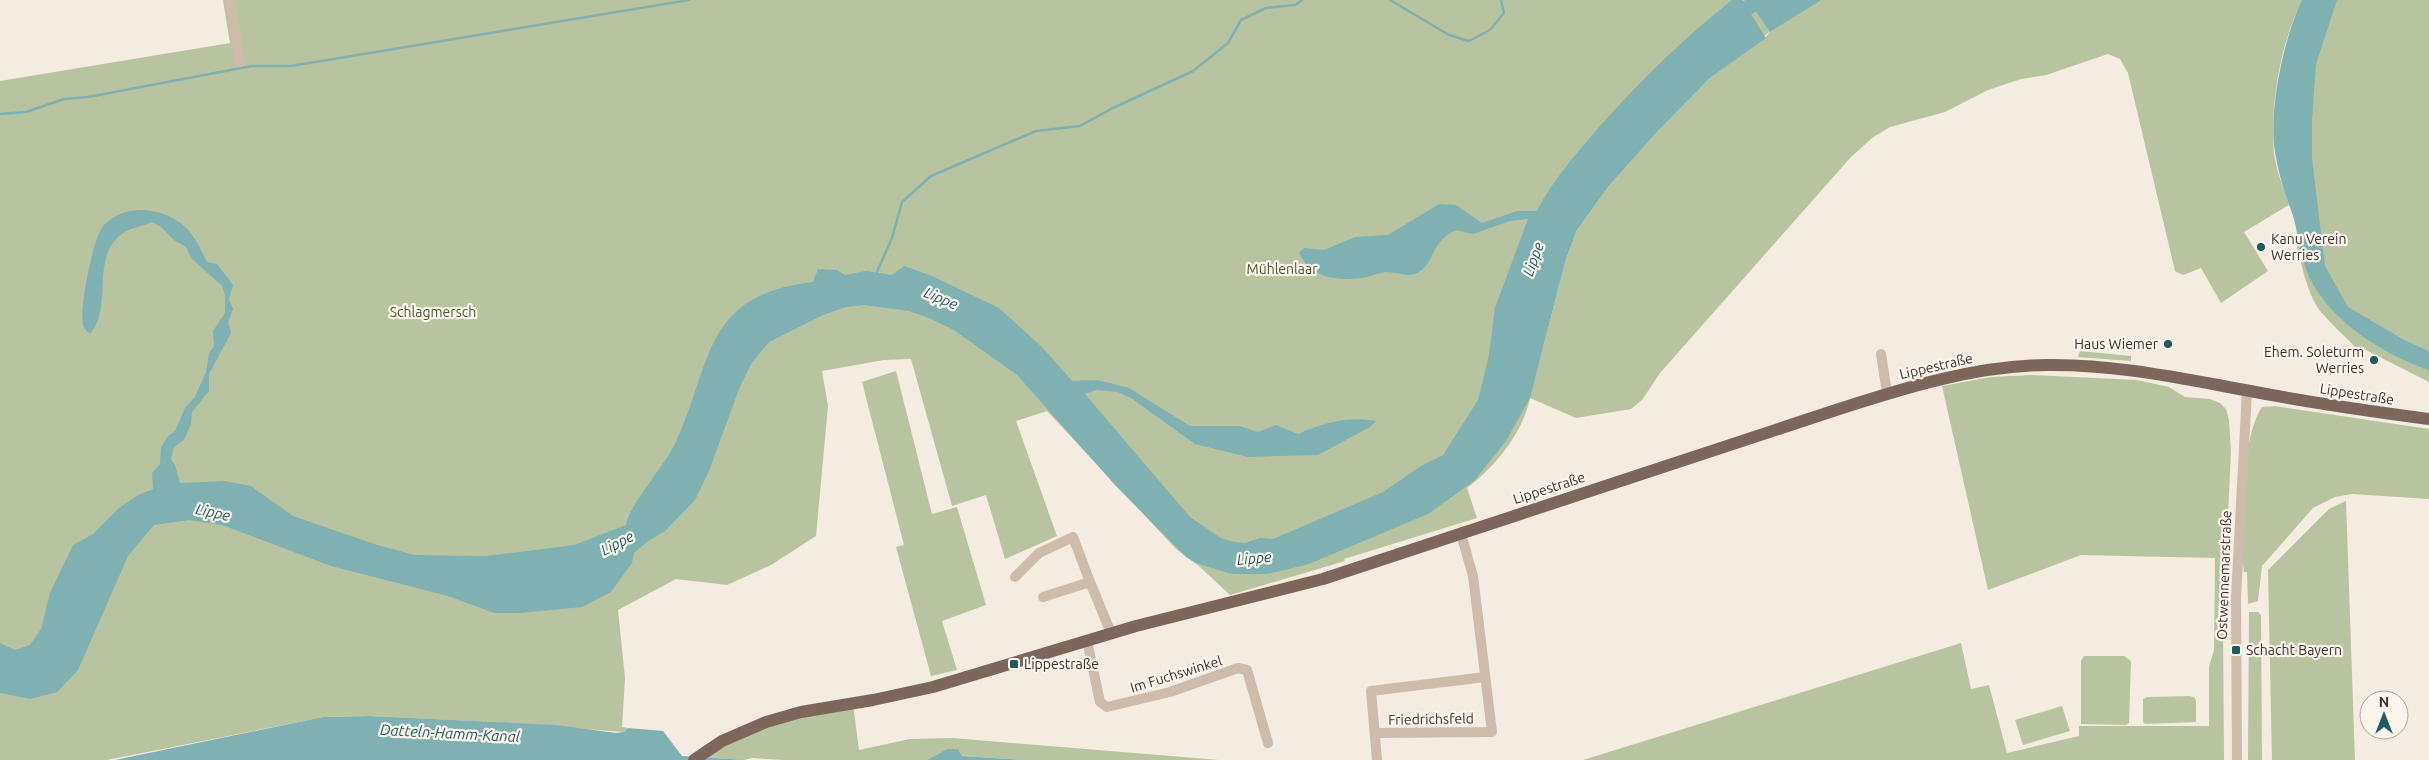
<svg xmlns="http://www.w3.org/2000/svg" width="2429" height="760" viewBox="0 0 2429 760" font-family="Ubuntu,sans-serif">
<rect width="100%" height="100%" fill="#f4ebe1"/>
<!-- green -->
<path fill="#b8c4a0" d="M223 0H1811C1784 19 1761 42 1732 57L1625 157 1565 244 1537 371 1566 259 1577 230 1608 187 1658 131 1710 78 1765 38 1770 32 1816 2 1821 0H2302C2280 45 2270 104 2274 153 2276 170 2284 189 2289 205L2244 232 2268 271 2221 303 2201 268 2183 275 2175 271 2128 73 2120 59 2108 54 2046 75 2021 79 1988 90 1945 112 1890 127 1872 138 1851 157 1660 373 1642 400 1631 409 1576 418 1530 398C1523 433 1495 467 1467 488L1477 518 1344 559 1345 561 1230 595 1199 566 1176 549 1047 411 1016 421 1057 536 1005 559 986 495 952 506 911 359 884 360 822 371 828 406 816 536 771 565 727 585 676 579 618 610 625 678 622 727 628 728 624 732 490 722 368 716 324 717 107 760H0V81L230 43Z
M2308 0H2429V382L2364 349 2356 348C2345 336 2331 324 2320 311 2307 293 2302 266 2296 244Z
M2080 351 2131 356V361L2078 357Z
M896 371 932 514 957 507 986 605 942 621 957 670 931 676 896 547 904 545 862 382Z
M2032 375 2137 380 2169 387 2185 397 2210 399 2220 403 2226 409 2229 420 2231 451 2223 622 2224 760H1583L1961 643 1971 689 1989 685 2007 753 2079 736V726H2209V667L2214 650 2215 558 2081 555 1988 590 1942 386 1991 377Z
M2275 406 2429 429V499L2352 494 2335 497 2313 508 2262 566 2258 601 2248 604 2247 572H2244L2242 555C2244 516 2241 438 2262 407Z
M2346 501 2355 760H2272L2268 570 2329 509Z
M2249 612H2258L2261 615 2262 760H2248Z
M2084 656H2124L2131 661 2129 723 2126 725 2081 724V661Z
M2190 696 2195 698 2196 701V722L2145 724 2143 722V699L2147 697Z
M853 704 859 750 910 739 953 738 1219 760H1026L962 756 958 749H947L927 760H783L752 758 744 760 702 757 760 726Z
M2062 706 2070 731 2023 745 2015 720Z"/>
<!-- water -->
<path fill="#7fb0b2" d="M1732 0H1742L1766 38 1710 78 1658 131 1608 187 1577 230 1566 259 1530 398 1506 441 1474 481 1428 514 1309 564 1268 574H1231L1196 563 1186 557 1115 485 1017 375 954 330 929 318 909 311 864 305 846 307 823 315 769 342 751 364 739 389 709 471 695 500 665 531 648 541 634 553 632 563 611 592 582 607 520 613H494L448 596 331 566 222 525 189 520 154 525 128 556 78 670 57 692 30 699 0 693V643L15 650 30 645 41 629 50 593 73 545 93 534 119 508 138 495 153 489 152 473 160 464 161 447 168 436 175 431 185 408 195 397 206 372 209 354 214 346 213 331 225 313V294L222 286 191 258 186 247 174 240 161 227 152 222C143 226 130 228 123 233 89 257 114 307 90 334 88 331 84 329 83 325 79 310 93 236 104 225 128 201 169 208 190 232 197 241 202 252 207 262L217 264 233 285 229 299 233 309 228 322 231 333 209 374V391L192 412 191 424 184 440 174 447 171 459 175 465 180 483 224 481 251 486 293 516 377 545 415 555 485 556 528 551 574 545 626 525C628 507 664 466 675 444 713 363 701 295 813 282L818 269 837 270 845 275 866 271 892 275 904 266 932 276 999 308 1042 347 1072 381 1097 380 1129 388 1190 426H1240L1258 432 1276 425 1298 434C1323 423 1348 416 1376 421L1370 427 1318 455 1248 457 1195 444 1131 398 1118 392 1096 390 1085 394 1190 517 1221 538 1234 542 1245 543 1260 538 1273 539 1383 492 1421 466 1443 455 1478 400 1489 355 1495 308 1528 219 1510 221 1473 234 1456 230C1430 242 1436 261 1419 272 1408 279 1396 271 1385 272 1377 273 1370 277 1362 278 1336 281 1311 278 1299 253L1304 248 1324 250 1355 237 1388 235 1439 204 1456 205 1482 223 1517 211H1537C1553 179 1577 153 1600 126 1641 80 1684 38 1732 0Z
M1748 0H1821L1770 32Z
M2302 0H2337L2316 64 2312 119V158L2325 266 2348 307 2406 341 2429 351V370C2383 355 2323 317 2306 269 2299 250 2298 229 2291 210 2284 192 2278 171 2275 152 2268 111 2284 37 2302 0Z
M369 716 556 725 616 733 624 732 628 728 663 731 682 756 747 760H115L323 717Z
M947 749H958L962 756 1026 760H927Z"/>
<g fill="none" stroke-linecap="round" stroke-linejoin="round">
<!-- stream -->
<path stroke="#7fb0b2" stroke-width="2.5" d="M1390 0 1449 35 1469 41 1490 30 1504 13 1501 0
M0 114 26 112 64 99 88 97 252 66H291L689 0
M876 274 892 238 902 202 931 176 1036 131 1080 126 1113 108 1193 71 1228 43 1241 20 1266 8 1295 5 1302 0"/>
<!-- river -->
<path stroke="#7fb0b2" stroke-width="15" d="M1729 19 1760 0"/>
<!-- minor -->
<path stroke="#cdbbac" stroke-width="10" d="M230 0 240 62
M1881 354 1887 393
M1015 577 1039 553 1073 537 1090 582
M1043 597 1090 582 1111 633
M1087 641 1100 702 1107 707 1170 692 1238 668 1247 670 1268 743
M1375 733 1492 732 1473 576 1461 534
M1377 760 1371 691 1485 677
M2237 760 2236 598 2247 391"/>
<!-- major -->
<path stroke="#7d675c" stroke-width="12" d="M694 760 722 741 766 722 801 712 873 700 933 687 1136 626 1323 579 1836 410C1904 388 1974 366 2046 365 2114 364 2179 378 2245 390 2306 402 2368 411 2429 419"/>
</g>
<!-- markers -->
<g fill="#1f5a5e" stroke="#fbf5ee" stroke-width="2">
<circle cx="2261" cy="247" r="5"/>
<circle cx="2168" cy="344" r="5"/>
<circle cx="2374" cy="360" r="5"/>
<rect x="2231" y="645" width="10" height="10" rx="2.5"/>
<rect x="1009" y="659" width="10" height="10" rx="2.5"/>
</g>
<g text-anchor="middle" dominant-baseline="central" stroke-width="4.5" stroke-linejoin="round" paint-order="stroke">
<!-- poi labels -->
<g font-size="14" fill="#3b302b" stroke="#fbf5ee" text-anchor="start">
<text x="2271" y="239">Kanu Verein<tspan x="2271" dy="16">Werries</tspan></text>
<text x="2158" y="344" text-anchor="end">Haus Wiemer</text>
<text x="2364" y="352" text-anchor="end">Ehem. Soleturm<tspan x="2364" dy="16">Werries</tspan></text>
<text x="2246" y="650">Schacht Bayern</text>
<text x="1024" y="664">Lippestraße</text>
</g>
<!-- park labels -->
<g font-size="14" fill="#4a5a2e" stroke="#fbf5ee">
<text x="1282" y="269">Mühlenlaar</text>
<text x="433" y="312">Schlagmersch</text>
</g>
<!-- street labels -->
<g font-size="14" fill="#3b302b" stroke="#fbf5ee">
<text transform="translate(1936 366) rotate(-13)">Lippestraße</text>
<text transform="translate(2357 394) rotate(9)">Lippestraße</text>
<text transform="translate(1549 488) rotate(-18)">Lippestraße</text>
<text transform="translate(2224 575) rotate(-88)">Ostwennemarstraße</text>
<text transform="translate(1176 674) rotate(-17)">Im Fuchswinkel</text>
<text transform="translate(1431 719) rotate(-1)">Friedrichsfeld</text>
</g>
<!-- water labels -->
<g font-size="15" font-style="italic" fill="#1f5a5e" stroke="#fbf5ee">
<text transform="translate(1533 259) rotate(-70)">Lippe</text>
<text transform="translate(941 298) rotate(23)">Lippe</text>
<text transform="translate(213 512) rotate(12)">Lippe</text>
<text transform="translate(617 543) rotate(-28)">Lippe</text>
<text transform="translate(1254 558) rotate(-5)">Lippe</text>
<text transform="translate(450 733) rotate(3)">Datteln-Hamm-Kanal</text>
</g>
</g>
<!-- north arrow -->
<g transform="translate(2384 715)"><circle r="24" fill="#fbf5ee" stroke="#aea6a0"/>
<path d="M0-4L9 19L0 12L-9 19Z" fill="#1f5a5e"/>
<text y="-8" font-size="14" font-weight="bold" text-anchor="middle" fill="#3b302b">N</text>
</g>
</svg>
